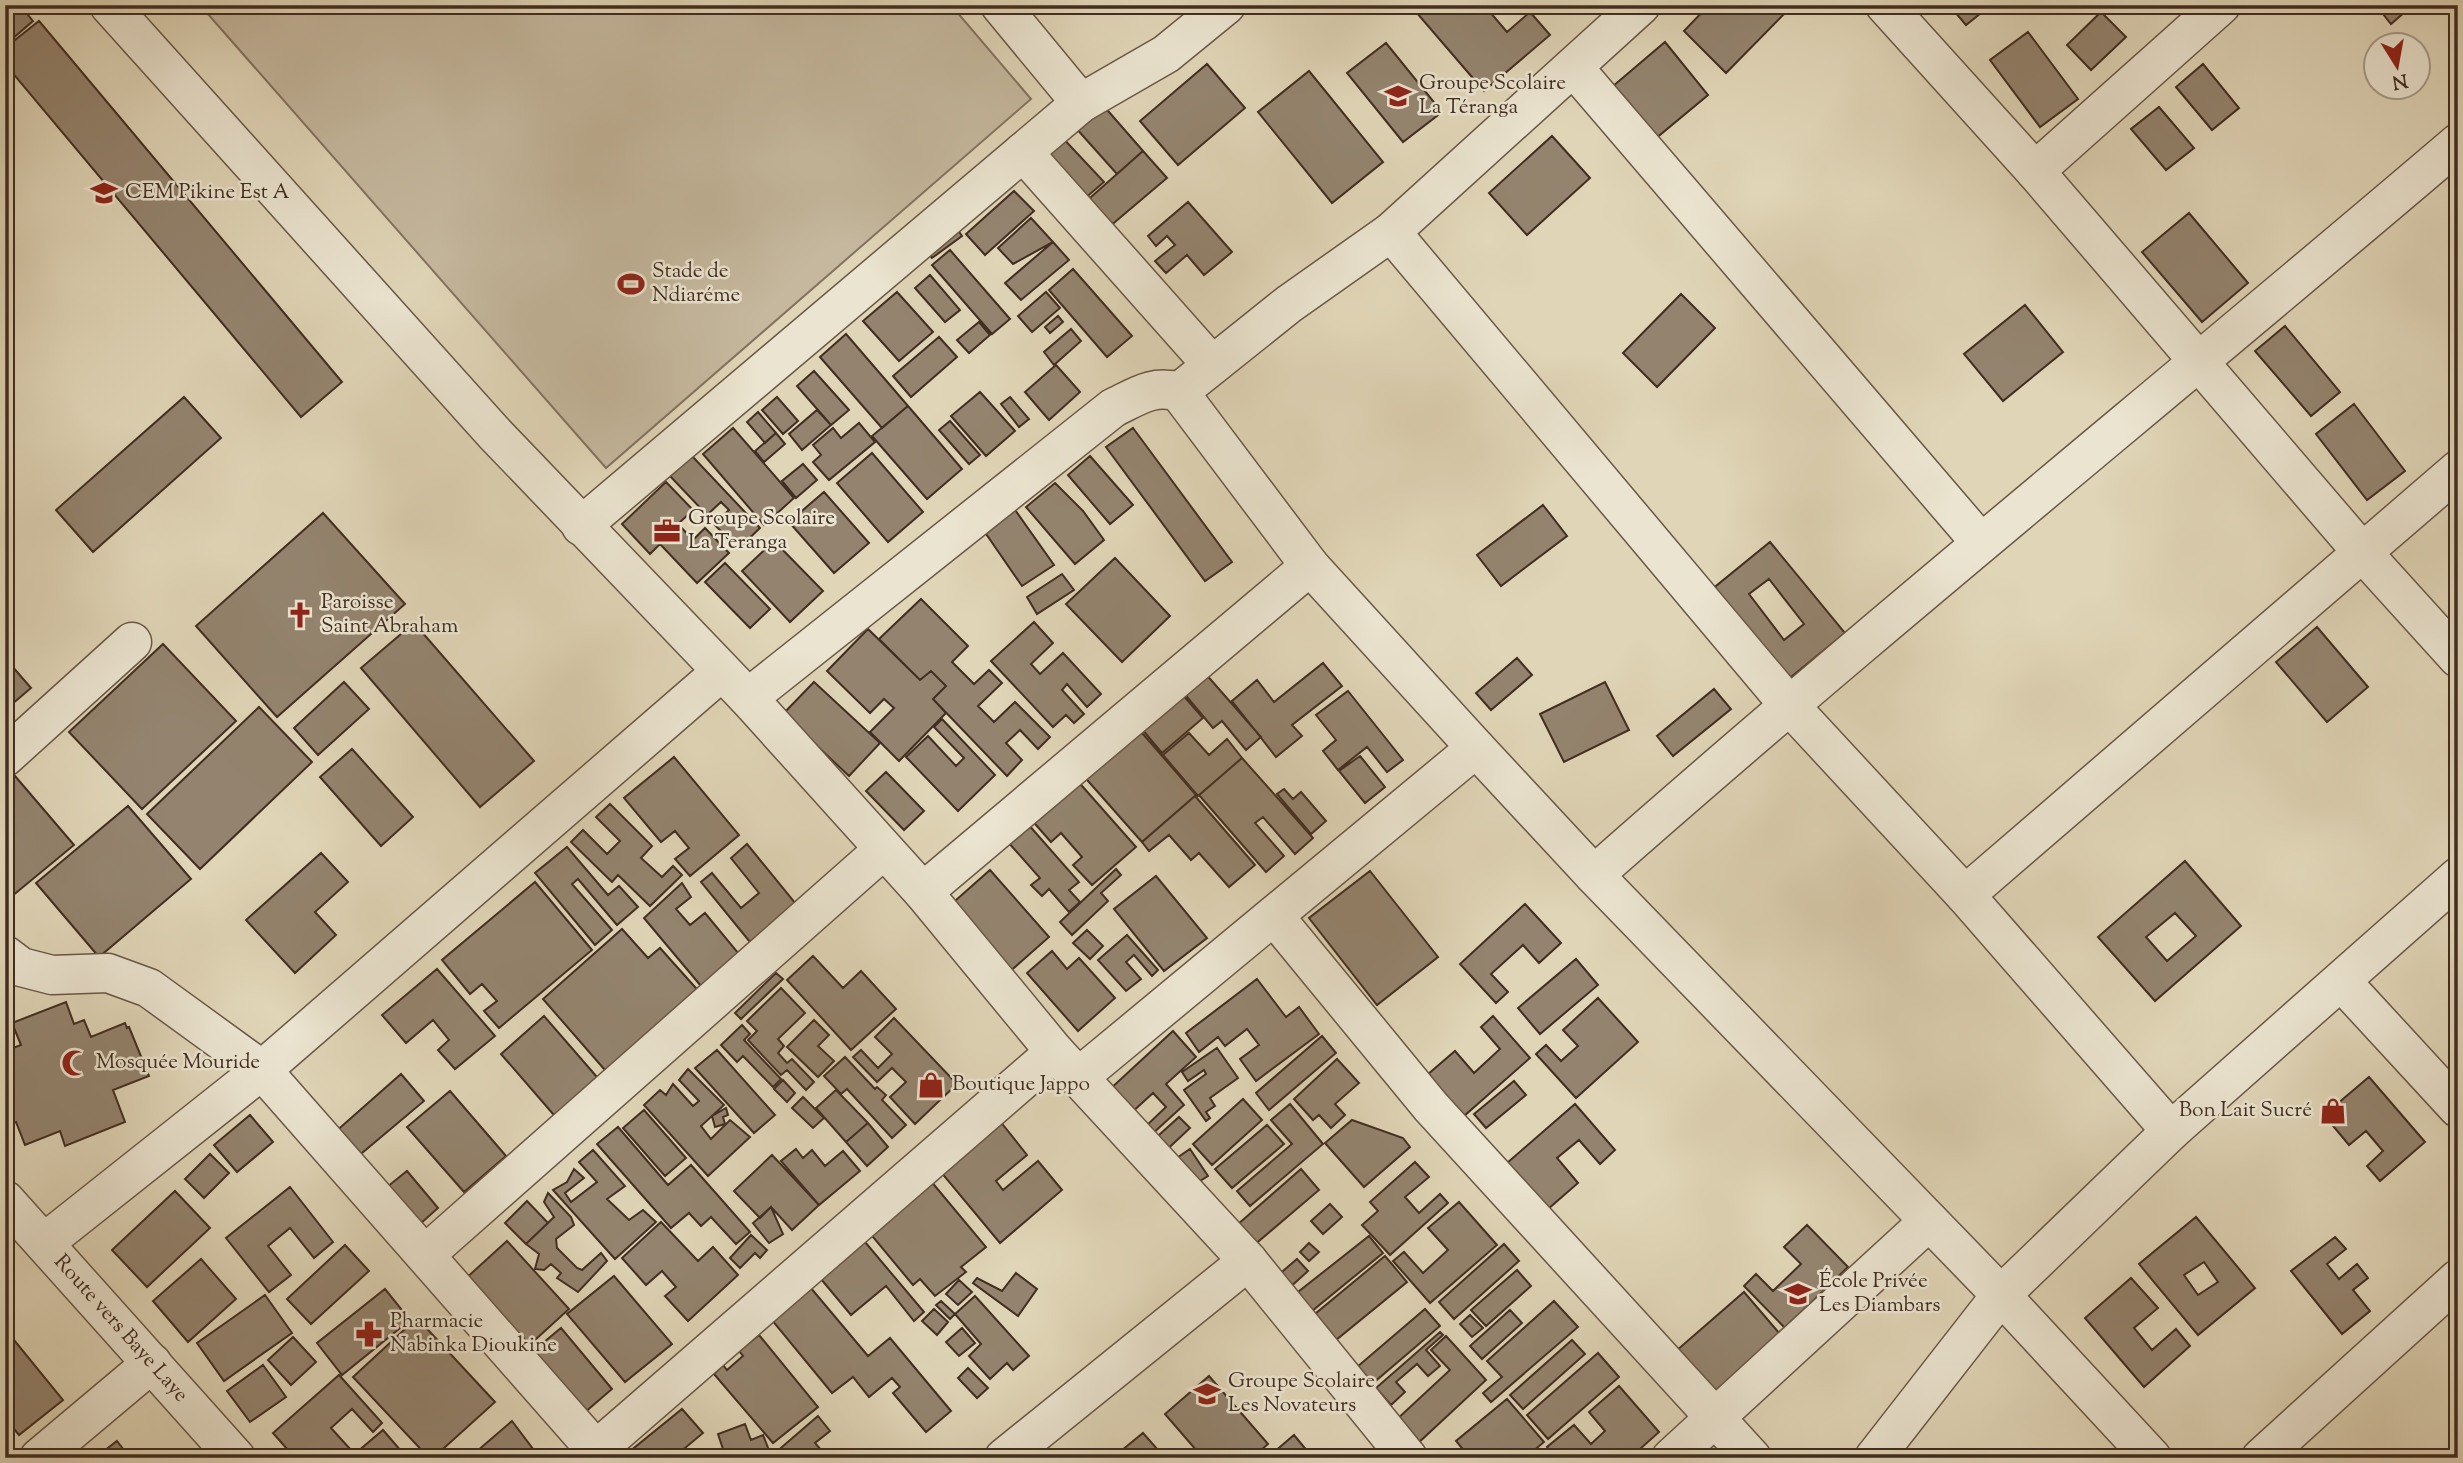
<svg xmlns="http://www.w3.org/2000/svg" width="2463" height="1463" viewBox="0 0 2463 1463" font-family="'Sorts Mill Goudy',serif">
<rect width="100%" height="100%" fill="#e0d5b7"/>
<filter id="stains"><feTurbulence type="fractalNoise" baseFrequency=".00286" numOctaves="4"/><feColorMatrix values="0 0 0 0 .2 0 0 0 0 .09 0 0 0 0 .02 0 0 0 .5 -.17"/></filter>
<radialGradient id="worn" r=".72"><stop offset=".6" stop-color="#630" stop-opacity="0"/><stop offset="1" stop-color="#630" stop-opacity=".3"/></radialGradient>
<!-- green -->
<path fill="#c5b89e" stroke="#837260" stroke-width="2" d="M200 5H951L1031 99 606 468Z"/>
<!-- building -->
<path fill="#94846f" stroke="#412d21" stroke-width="2" fill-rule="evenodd" d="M5 5H20L33 21 5 45Z
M1410 5H1484L1507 32 1530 12 1550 35 1484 91Z
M1709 5H1772L1783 15 1726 73 1684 31Z
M1949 5H1991L1966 25Z
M2376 5H2413L2391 24Z
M2101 12 2126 37 2091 70 2067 45Z
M39 21 342 382 301 417 5 64V48Z
M2028 32 2078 99 2040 127 1990 60Z
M1665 42 1708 95 1649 144 1606 92Z
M1386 43 1442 112 1403 142 1347 73Z
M1207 64 1245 108 1178 165 1140 121Z
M2203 64 2239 108 2212 130 2176 87Z
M1309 71 1383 162 1332 203 1258 112Z
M1102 104 1143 151 1117 174 1075 127Z
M2159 107 2194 148 2166 170 2131 129Z
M1059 134 1104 182 1068 213 1023 167Z
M1552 136 1590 178 1527 235 1489 193Z
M1143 151 1167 178 1096 238 1074 212Z
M1014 191 1034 211 985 255 966 234Z
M1188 202 1232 252 1204 275 1187 255 1166 273 1155 261 1175 245 1167 236 1156 246 1148 236Z
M2189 213 2248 283 2202 322 2142 252Z
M1031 218 1053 242 1013 264 998 248Z
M953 223 962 236 932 258 922 246Z
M1053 242 1069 260 1021 300 1005 283Z
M950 250 1010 319 992 334 932 265Z
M1073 269 1132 336 1107 357 1049 290Z
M930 275 960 310 945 322 915 288Z
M897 292 933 332 899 361 863 321Z
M1046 292 1060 308 1032 332 1018 316Z
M1681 294 1715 328 1657 387 1623 353Z
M2025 305 2063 352 2003 401 1964 354Z
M1058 316 1063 322 1050 333 1045 327Z
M979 322 990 335 969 353 957 340Z
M2285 326 2340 392 2311 416 2255 351Z
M1071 329 1081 341 1054 365 1044 352Z
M846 334 908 406 882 428 820 357Z
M939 337 957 357 911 397 893 376Z
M1056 365 1080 392 1049 420 1025 392Z
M814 371 849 410 831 425 797 386Z
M980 392 1015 431 986 456 951 416Z
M184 397 221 438 93 552 56 510Z
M777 397 798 421 783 434 762 410Z
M1010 397 1029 419 1019 427 1001 404Z
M2354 404 2405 471 2367 500 2316 434Z
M908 406 962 469 927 499 872 436Z
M817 410 831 425 802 450 789 434Z
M758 412 776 433 765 443 747 422Z
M950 421 980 455 969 464 939 430Z
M859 423 875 442 829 480 813 462 821 455 813 445 833 428 841 438Z
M733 428 794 498 764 525 703 454Z
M1133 428 1232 562 1205 581 1106 447Z
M776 433 785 444 764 462 755 451Z
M872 453 923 512 888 542 837 483Z
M692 456 760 528 738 549 714 524 729 510 721 502 707 515 670 476Z
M1090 456 1133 505 1110 524 1068 475Z
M803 464 817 480 796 498 782 481Z
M666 482 693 510 678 524 693 540 705 528 729 553 697 583 660 544 650 554 622 524Z
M1055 483 1083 511 1104 540 1075 564 1026 507Z
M824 492 869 543 834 573 789 522Z
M1543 505 1567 536 1501 586 1477 555Z
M1013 507 1054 565 1022 586 982 528Z
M323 513 405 604 277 717 196 626Z
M774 541 823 591 790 622 742 571Z
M1770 542 1845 633 1780 686 1705 595ZM1769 579 1804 624 1784 640 1749 594Z
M1115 558 1170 616 1122 662 1066 604Z
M725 563 770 609 750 628 705 582Z
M1062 574 1074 590 1037 614 1027 597Z
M921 599 968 646 952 662 974 684 989 670 1002 683 978 706 994 722 1015 702 1050 737 1038 749 1020 730 1006 743 1022 760 1007 776 933 699 946 686 931 671 920 680 879 639Z
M1034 622 1053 643 1031 664 1040 674 1063 653 1101 694 1087 707 1067 684 1062 690 1084 714 1074 723 1066 715 1053 727 991 661Z
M414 623 534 761 480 807 361 668Z
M2317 627 2368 687 2327 722 2276 662Z
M868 629 920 680 931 671 946 686 933 699 946 713 899 761 870 732 894 708 884 699 870 713 827 671Z
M163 644 236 721 142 809 69 732Z
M5 658 31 688 5 710Z
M1517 658 1532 675 1491 710 1476 693Z
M1323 663 1342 686 1292 725 1302 736 1276 757 1232 701 1257 680 1274 702Z
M1204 672 1261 737 1246 750 1222 721 1213 728 1182 691Z
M344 682 369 709 318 755 294 728Z
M814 682 880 743 849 776 783 714Z
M1605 682 1629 730 1564 762 1540 714Z
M1714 689 1731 709 1673 756 1657 736Z
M1348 691 1403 760 1387 772 1367 747 1338 770 1323 751 1336 740 1316 715Z
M1181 693 1203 718 1162 753 1141 728Z
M259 707 312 762 200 869 147 814Z
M942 719 995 775 958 811 906 757 928 736 956 766 964 758 934 727Z
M1136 726 1196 795 1142 842 1081 773Z
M1189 733 1209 755 1227 739 1242 758 1198 796 1163 755Z
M352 749 413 817 381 846 320 777Z
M1360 756 1385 787 1365 803 1339 771Z
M674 757 739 835 690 876 675 859 689 848 675 831 661 842 624 798Z
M1242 758 1313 838 1295 854 1263 817 1255 823 1284 856 1266 872 1199 795Z
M886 772 924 811 904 830 866 791Z
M15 776 74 845 5 902V784Z
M1075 778 1136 847 1092 885 1073 865 1082 857 1061 833 1051 842 1029 817Z
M1284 789 1293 799 1301 792 1326 821 1311 834 1277 794Z
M1195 796 1255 865 1229 887 1199 853 1191 860 1169 835 1149 851 1142 842Z
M610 804 652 846 641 858 662 877 673 866 682 875 650 906 618 875 612 882 571 842 583 830 607 854 620 841 596 817Z
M128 806 191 879 99 957 36 883Z
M1027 823 1079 882 1069 890 1080 902 1069 912 1049 889 1042 896 1031 885 1040 878 1007 841Z
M747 844 796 904 750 942 701 882 712 873 741 908 759 893 731 858Z
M567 847 608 895 619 886 638 907 617 925 578 879 572 884 612 930 595 945 535 873Z
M321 853 348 882 315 912 336 935 295 973 246 920Z
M2185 861 2241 926 2155 1001 2098 937ZM2175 913 2196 936 2167 961 2146 937Z
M1116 869 1121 875 1101 893 1108 901 1072 935 1060 922Z
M990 870 1049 937 1007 974 947 908Z
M1370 871 1438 957 1377 1005 1309 918Z
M1156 876 1207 938 1164 971 1114 909Z
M535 882 592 950 499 1028 484 1011 497 1001 482 984 470 994 442 960Z
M682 883 691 897 676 909 690 925 705 913 739 954 701 986 644 918Z
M1525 904 1561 943 1539 963 1523 945 1491 974 1508 992 1496 1003 1460 964Z
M622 929 648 958 660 948 703 996 611 1077 543 999Z
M1087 930 1103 946 1090 959 1073 943Z
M1127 935 1158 970 1152 976 1134 955 1126 962 1141 979 1126 991 1098 960Z
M1052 951 1067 969 1079 958 1115 998 1078 1031 1027 973Z
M813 956 843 988 861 971 896 1009 851 1050 787 980Z
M1576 959 1598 985 1540 1034 1518 1008Z
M437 969 495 1036 455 1069 438 1050 449 1040 433 1020 406 1043 382 1015Z
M776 973 783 979 741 1019 735 1013Z
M1257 979 1286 1017 1299 1007 1319 1034 1256 1081 1240 1059 1259 1045 1247 1029 1225 1046 1218 1037 1199 1052 1186 1033Z
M781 988 805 1013 778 1039 784 1046 778 1053 787 1063 792 1059 814 1082 806 1090 787 1070 781 1075 748 1040 757 1031 747 1021Z
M1598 998 1638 1042 1576 1098 1536 1054 1546 1045 1561 1061 1578 1046 1563 1030Z
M66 1002 74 1024 84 1020 91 1037 125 1023 127 1028 129 1027 149 1076 113 1090 125 1122 65 1146 60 1131 25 1145 16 1122 6 1126 5 1123V1051L21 1045 12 1023Z
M544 1016 603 1084 560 1122 501 1054Z
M1493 1016 1530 1058 1464 1116 1427 1075 1455 1051 1474 1073 1500 1049 1481 1027Z
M894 1018 957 1084 915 1124 890 1097 906 1082 892 1068 877 1082 853 1057 861 1050 878 1068 892 1054 875 1037Z
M814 1020 829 1035 818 1046 834 1061 818 1077 787 1047Z
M742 1025 750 1034 744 1040 781 1079 773 1087 743 1056 737 1062 721 1045Z
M1173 1031 1196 1057 1166 1084 1184 1105 1151 1135 1144 1128 1166 1107 1153 1093 1130 1114 1109 1090Z
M1322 1036 1336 1053 1269 1110 1256 1093Z
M1217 1048 1238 1078 1210 1098 1215 1106 1206 1112 1210 1118 1206 1121 1184 1090 1206 1074 1204 1070 1188 1081 1182 1072Z
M717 1050 775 1115 754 1133 695 1068Z
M845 1057 875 1089 877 1087 886 1095 882 1100 906 1125 892 1138 847 1089 841 1094 824 1076Z
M1337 1059 1359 1083 1335 1104 1345 1115 1331 1128 1319 1115 1313 1120 1294 1099Z
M688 1069 724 1105 701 1126 711 1139 730 1120 750 1137 708 1176 644 1105 660 1090 666 1095 673 1084 693 1106 699 1101 679 1080Z
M401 1074 424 1101 356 1158 334 1133Z
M2369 1077 2425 1142 2380 1181 2367 1166 2383 1151 2366 1131 2349 1145 2324 1115Z
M783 1080 795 1093 787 1102 774 1089Z
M1514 1081 1526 1095 1486 1128 1474 1114Z
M836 1090 868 1123 846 1142 816 1108Z
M450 1091 506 1156 464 1192 407 1127Z
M803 1097 824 1118 813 1128 792 1108Z
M1243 1099 1262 1120 1212 1165 1193 1144Z
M1290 1104 1323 1144 1250 1206 1237 1191 1292 1144 1271 1120Z
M1575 1104 1615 1150 1600 1164 1579 1140 1557 1158 1578 1183 1548 1209 1507 1163Z
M726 1108 728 1115 723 1117 725 1124 715 1127 712 1116Z
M644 1110 686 1158 665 1176 623 1128Z
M250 1115 273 1142 237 1172 214 1145Z
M1179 1117 1190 1128 1160 1156 1149 1144Z
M1352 1120 1403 1138 1410 1147 1364 1187 1325 1143Z
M1000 1121 1027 1155 996 1181 1003 1190 1038 1161 1062 1190 1000 1243 940 1171Z
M868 1123 888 1147 867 1166 846 1142Z
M1267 1125 1284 1144 1232 1188 1215 1169Z
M618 1127 668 1185 691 1165 750 1232 736 1244 711 1217 701 1226 689 1213 671 1228 597 1144Z
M796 1149 803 1158 812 1150 825 1166 843 1151 860 1171 819 1205 781 1161Z
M1190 1149 1208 1176 1187 1189 1171 1162Z
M593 1150 625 1186 607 1199 629 1220 643 1210 656 1222 615 1259 553 1190 567 1182 574 1169 584 1178 565 1193 571 1202 597 1182 579 1162Z
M210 1154 229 1173 204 1198 185 1179Z
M772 1155 819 1205 792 1230 771 1207 760 1218 734 1191Z
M1415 1162 1429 1177 1405 1197 1419 1213 1440 1194 1448 1203 1390 1255 1362 1225 1378 1211 1370 1202Z
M1301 1169 1319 1190 1246 1252 1229 1232Z
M407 1171 438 1208 420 1224 387 1187Z
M930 1180 986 1247 961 1267 966 1272 935 1296 920 1279 913 1285 868 1231Z
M290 1187 333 1242 314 1258 290 1228 268 1246 291 1275 269 1292 226 1238Z
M175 1191 210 1228 147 1287 112 1250Z
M548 1193 571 1217 574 1225 556 1239 557 1248 577 1268 582 1270 601 1253 607 1261 578 1292 557 1278 561 1273 551 1264 544 1270 535 1269 539 1254 526 1244 554 1217 544 1202Z
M527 1201 548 1223 526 1244 505 1223Z
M1459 1202 1497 1245 1430 1303 1393 1261 1404 1252 1423 1273 1448 1250 1428 1228Z
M1330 1204 1342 1217 1323 1234 1311 1221Z
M771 1207 783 1234 769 1243 753 1223Z
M2196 1217 2255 1288 2198 1335 2139 1264ZM2204 1262 2218 1282 2198 1295 2184 1275Z
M661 1222 698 1261 713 1247 738 1275 688 1321 665 1296 676 1287 662 1271 646 1285 622 1258Z
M1807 1225 1848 1267 1785 1328 1744 1286 1756 1274 1773 1291 1801 1264 1784 1247Z
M751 1235 767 1250 760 1258 755 1253 740 1268 730 1258Z
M1369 1236 1383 1253 1312 1311 1298 1292Z
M2335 1237 2346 1249 2327 1264 2339 1279 2357 1264 2368 1278 2353 1290 2370 1311 2342 1334 2291 1271Z
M507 1241 569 1309 525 1349 463 1281Z
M865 1242 924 1312 914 1321 886 1286 851 1315 821 1279Z
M1309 1243 1319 1252 1309 1261 1300 1252Z
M1504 1244 1519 1261 1454 1319 1439 1302Z
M345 1245 369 1271 311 1324 287 1299Z
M1385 1256 1407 1282 1336 1340 1315 1314Z
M201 1259 236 1299 188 1342 153 1301Z
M1297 1259 1308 1271 1288 1289 1276 1277Z
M1517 1270 1531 1286 1486 1326 1471 1310Z
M1016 1273 1037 1289 1018 1316 973 1283 977 1278 1002 1291Z
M614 1276 672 1344 625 1382 567 1314Z
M2131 1278 2158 1308 2134 1328 2152 1350 2176 1329 2190 1346 2144 1387 2085 1318Z
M959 1280 972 1292 958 1305 946 1294Z
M810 1287 868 1356 890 1338 951 1411 926 1432 893 1393 900 1387 892 1378 869 1397 853 1377 832 1393 771 1319Z
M385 1289 410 1320 342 1375 317 1343Z
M1744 1292 1780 1334 1713 1393 1676 1351Z
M265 1295 292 1333 224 1381 197 1343Z
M975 1296 1029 1356 1013 1370 1007 1363 990 1379 969 1356 981 1344 955 1314Z
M941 1301 955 1314 950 1319 936 1305Z
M1554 1301 1578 1327 1491 1402 1483 1393 1502 1377 1487 1361Z
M934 1309 948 1322 937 1335 922 1321Z
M1425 1309 1440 1326 1365 1390 1350 1373Z
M1510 1310 1522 1323 1482 1359 1470 1346Z
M1470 1315 1483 1328 1472 1337 1460 1324Z
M417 1318 495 1402 433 1458H429L353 1377Z
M561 1328 612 1389 584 1413 532 1352Z
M962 1328 975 1343 959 1356 946 1342Z
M5 1329 63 1400 19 1435 5 1418Z
M1440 1332 1443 1335 1426 1350 1440 1366 1428 1376 1417 1364 1396 1382 1405 1392 1391 1405 1376 1388Z
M759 1335 818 1407 773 1443 714 1374 723 1365 727 1370 743 1356 739 1351Z
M1446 1336 1486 1380 1416 1445 1394 1422 1450 1370 1431 1350Z
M293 1337 316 1362 291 1385 268 1360Z
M1572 1340 1585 1354 1523 1409 1510 1395Z
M1598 1353 1619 1377 1548 1439 1527 1415Z
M263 1365 286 1397 250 1422 227 1391Z
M968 1368 988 1388 977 1398 958 1378Z
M339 1375 382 1423 373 1432 352 1409 331 1428 351 1450 343 1458H295L273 1433Z
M1209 1376 1268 1444 1252 1458H1203L1165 1414Z
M1619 1386 1659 1432 1630 1458H1556L1547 1447 1574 1425 1591 1444 1605 1431 1589 1412Z
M1507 1399 1544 1442 1525 1458H1502L1495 1450 1486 1458H1470L1456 1441Z
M682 1409 703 1433 673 1458H633L629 1452Z
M818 1416 830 1431 815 1443 828 1458H780L775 1453Z
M512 1421 533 1449 524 1458H469Z
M745 1424 751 1440 763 1435 772 1458H726L718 1434Z
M383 1430 407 1458H350Z
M1143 1433 1165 1458H1119L1116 1455Z
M1294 1435 1313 1458H1267Z
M117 1441 130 1458H95Z"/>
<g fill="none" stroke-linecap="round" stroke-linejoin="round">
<!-- street casing -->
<g stroke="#695746" stroke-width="41">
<g id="street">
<path d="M109 5 494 433 748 698 923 892 1055 1052 1248 1261 1408 1458"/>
<path d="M1000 5 1081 103"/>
<path d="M1885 5 2035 171 2362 552 2458 658"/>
<path d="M1574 68 1981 543"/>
<path d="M1023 152 1212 365"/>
<path d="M2035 171 2221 5"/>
<path d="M1391 232 1788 704 1965 895 2171 1131"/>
<path d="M1179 392 1289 304 1391 232 1641 5"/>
<path d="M581 526 1081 103 1166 54 1226 5"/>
<path d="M748 698 1113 408C1136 397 1153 384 1179 392L1310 566 1476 748 1594 875 2001 1295 2152 1458"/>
<path d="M5 757 132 642"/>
<path d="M1594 875C1877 625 2171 388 2458 143"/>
<path d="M923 892 1310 566"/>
<path d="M1965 895 2458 470"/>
<path d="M1274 916 1431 1107 1752 1458"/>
<path d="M5 955 21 967 52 975 108 973 149 988 262 1070 603 1458"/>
<path d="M2341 981 2458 1108"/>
<path d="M1080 1076 1476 748"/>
<path id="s1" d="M5 1200 236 1458"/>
<path d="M44 1243 262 1070 721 672"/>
<path d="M427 1253 882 851"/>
<path d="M596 1450 1055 1052"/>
<path d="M39 1458 152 1363"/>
<path d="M1004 1458 1248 1261"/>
<path d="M1671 1458 1929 1221"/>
<path d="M1874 1458 2001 1295 2171 1131 2458 877"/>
<path d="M2261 1458 2458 1279"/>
</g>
</g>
<!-- street -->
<use href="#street" stroke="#ebe4d0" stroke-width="38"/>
</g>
<!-- icons -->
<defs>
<g id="school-bare" transform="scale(2.1)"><path d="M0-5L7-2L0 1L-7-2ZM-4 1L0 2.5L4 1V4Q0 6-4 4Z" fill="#8f2418" stroke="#ebe4d0" stroke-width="2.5" paint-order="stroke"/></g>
<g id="stadium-bare" transform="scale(2.1)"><path d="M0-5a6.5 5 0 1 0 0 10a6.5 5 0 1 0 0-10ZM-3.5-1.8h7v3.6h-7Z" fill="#8f2418" stroke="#ebe4d0" stroke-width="2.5" paint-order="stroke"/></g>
<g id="office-bare" transform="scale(2.1)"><path d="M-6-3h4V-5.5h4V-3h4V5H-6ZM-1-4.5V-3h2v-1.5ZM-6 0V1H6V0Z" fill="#8f2418" stroke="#ebe4d0" stroke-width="2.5" paint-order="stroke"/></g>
<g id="church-bare" transform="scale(2.1)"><path d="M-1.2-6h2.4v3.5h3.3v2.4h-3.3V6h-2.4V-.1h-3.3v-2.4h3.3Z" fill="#8f2418" stroke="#ebe4d0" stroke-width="2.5" paint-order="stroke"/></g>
<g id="mosque-bare" transform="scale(2.1)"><path d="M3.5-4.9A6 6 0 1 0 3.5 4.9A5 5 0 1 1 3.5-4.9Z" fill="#8f2418" stroke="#ebe4d0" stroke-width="2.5" paint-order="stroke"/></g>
<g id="shop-bare" transform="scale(2.1)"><path d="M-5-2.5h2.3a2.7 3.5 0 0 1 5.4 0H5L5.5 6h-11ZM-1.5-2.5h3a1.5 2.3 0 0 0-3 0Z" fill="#8f2418" stroke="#ebe4d0" stroke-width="2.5" paint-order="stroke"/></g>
<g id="pharmacy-bare" transform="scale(2.1)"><path d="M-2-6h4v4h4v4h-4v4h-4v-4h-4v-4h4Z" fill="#8f2418" stroke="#ebe4d0" stroke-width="2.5" paint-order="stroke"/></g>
</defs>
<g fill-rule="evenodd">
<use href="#school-bare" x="1398" y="96"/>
<use href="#school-bare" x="104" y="193"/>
<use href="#stadium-bare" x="631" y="284"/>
<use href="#office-bare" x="667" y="531"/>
<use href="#church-bare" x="300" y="615"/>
<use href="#mosque-bare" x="75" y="1063"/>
<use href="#shop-bare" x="931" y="1085"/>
<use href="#shop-bare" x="2333" y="1111"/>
<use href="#school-bare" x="1798" y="1294"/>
<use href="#pharmacy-bare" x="369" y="1334"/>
<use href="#school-bare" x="1207" y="1394"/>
</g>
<g text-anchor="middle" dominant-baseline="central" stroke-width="5" stroke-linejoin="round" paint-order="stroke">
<!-- poi labels -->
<g font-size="21" fill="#412d21" stroke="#ebe4d0" text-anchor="start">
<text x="1419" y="84">Groupe Scolaire<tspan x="1419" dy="24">La Téranga</tspan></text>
<text x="125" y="193">CEM Pikine Est A</text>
<text x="652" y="272">Stade de<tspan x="652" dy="24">Ndiaréme</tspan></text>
<text x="688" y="519">Groupe Scolaire<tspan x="688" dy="24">La Teranga</tspan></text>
<text x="321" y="603">Paroisse<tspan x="321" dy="24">Saint Abraham</tspan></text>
<text x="96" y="1063">Mosquée Mouride</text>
<text x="952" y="1085">Boutique Jappo</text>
<text x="2312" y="1111" text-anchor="end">Bon Lait Sucré</text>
<text x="1819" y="1282">École Privée<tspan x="1819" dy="24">Les Diambars</tspan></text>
<text x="390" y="1322">Pharmacie<tspan x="390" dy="24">Nabinka Dioukine</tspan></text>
<text x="1228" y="1382">Groupe Scolaire<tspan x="1228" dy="24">Les Novateurs</tspan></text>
</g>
<!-- street labels -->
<g font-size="21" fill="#412d21" stroke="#ebe4d0">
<text stroke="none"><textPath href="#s1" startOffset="173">Route vers Baye Laye</textPath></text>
</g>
</g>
<!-- margin -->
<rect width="2463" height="1463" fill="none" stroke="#e0d5b7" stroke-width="28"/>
<rect x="7" y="7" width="2449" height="1449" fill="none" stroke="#412d21" stroke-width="3.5"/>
<rect x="14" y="14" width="2435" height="1435" fill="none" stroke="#412d21" stroke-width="2"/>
<!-- north arrow -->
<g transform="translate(2397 66) rotate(169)"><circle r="33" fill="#ebe4d0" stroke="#a79b8a" stroke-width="2"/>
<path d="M0-5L12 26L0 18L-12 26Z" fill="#8f2418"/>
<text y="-10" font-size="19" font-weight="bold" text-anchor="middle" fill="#412d21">N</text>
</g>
<rect width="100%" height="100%" filter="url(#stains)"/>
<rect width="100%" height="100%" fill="url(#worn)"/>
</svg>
